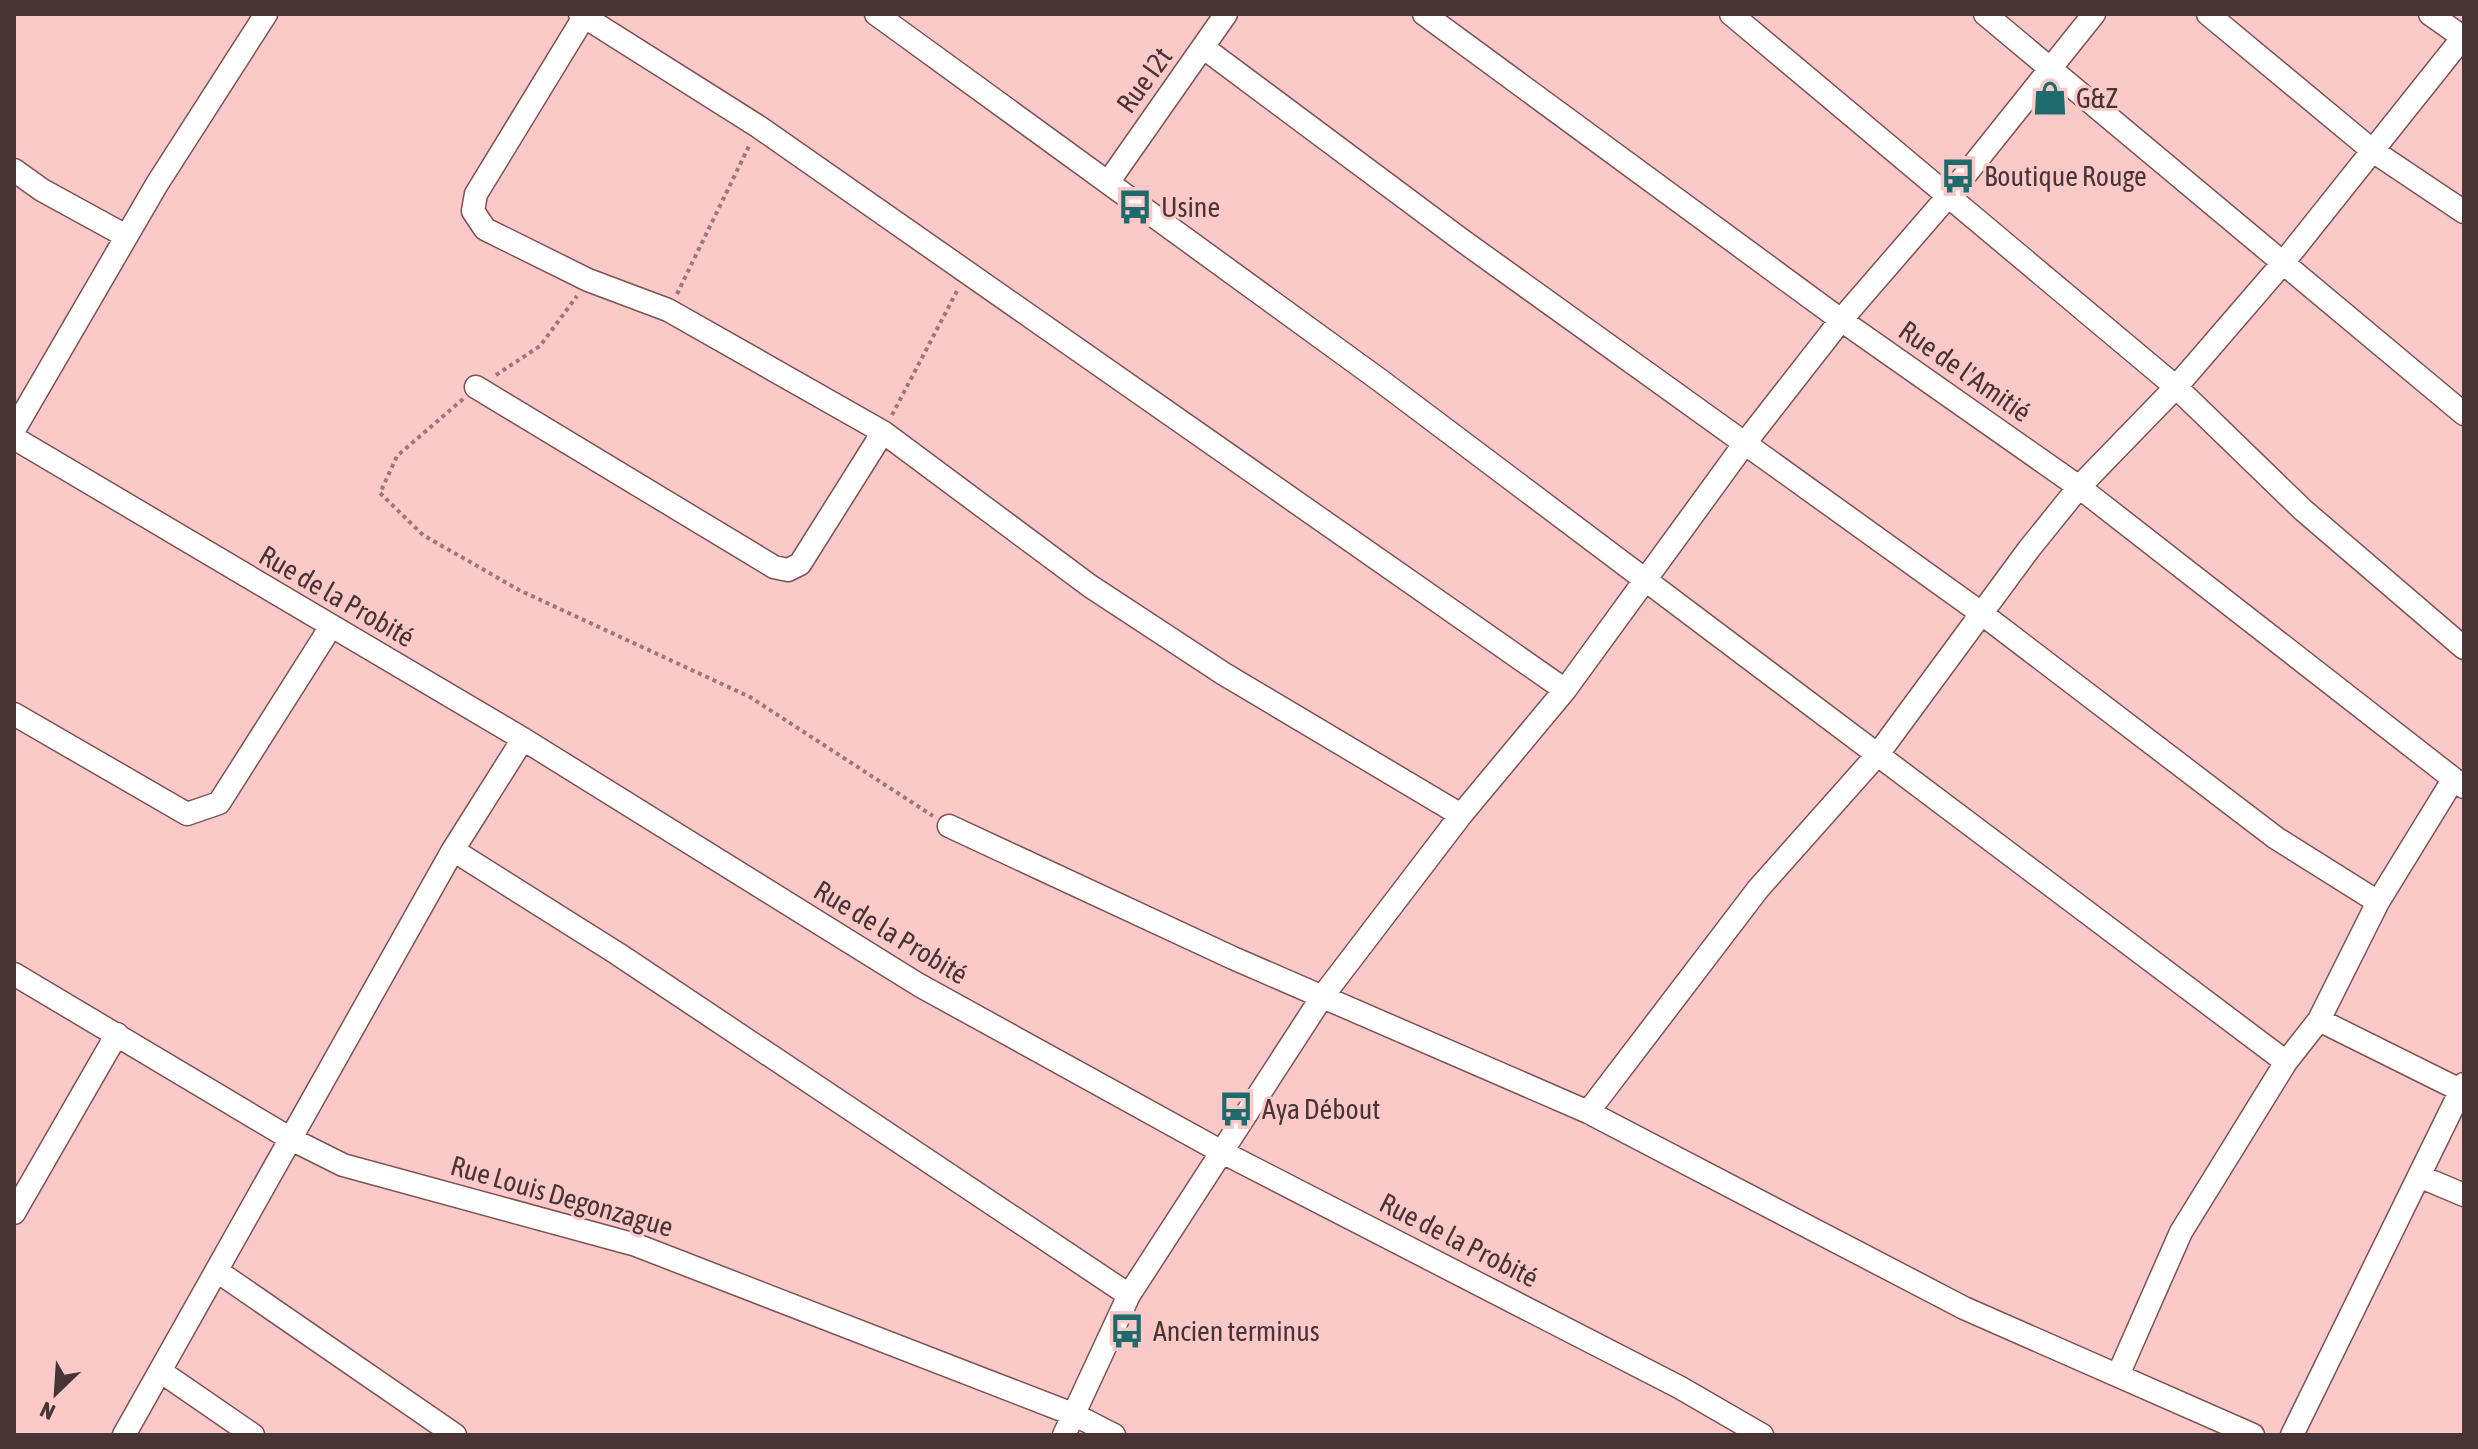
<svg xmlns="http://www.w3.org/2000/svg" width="2478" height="1449" viewBox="0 0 2478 1449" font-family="'Asap Condensed',sans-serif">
<rect width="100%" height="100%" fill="#fcc9c9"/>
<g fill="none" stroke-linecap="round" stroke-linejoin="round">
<!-- minor casing -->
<g stroke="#7d5253" stroke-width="25">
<path id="minor" d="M580 14 759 127 1565 690
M876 14 1381 381 2286 1062 2319 1020 2464 1092
M1424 14 1841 320 2079 487 2464 787
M1731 14 2176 387 2303 510 2464 648
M1985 14 2464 414
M2208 14 2373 151 2464 212
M2430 14 2464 38
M584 17 476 194 473 211 485 229 588 280 668 310 883 432 1090 586 1224 674 1461 815
M1204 48 1463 241 1981 613 2276 838 2378 902
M14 170 42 190 126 236
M1109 181 1226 14
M476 387 774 567 788 570 800 564 883 432
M14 430 157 184 266 14
M14 438 523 739 919 985 1222 1152 1679 1387 1762 1435
M14 714 187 814 219 803 330 628
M523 739 453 850 618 954 1129 1295
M949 826 1233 958 1588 1112 1964 1308 2253 1435
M14 974 291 1139 343 1165 636 1245 1075 1415 1114 1435
M2319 1020 2378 902 2453 780
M1588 1112 1758 889 1878 754 2029 549 2079 487 2176 387 2283 263 2464 36
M2419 1176 2464 1195
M14 1213 117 1034
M217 1271 455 1435
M160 1371 253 1435
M2118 1375 2181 1232 2286 1062
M124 1435 453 850
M1064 1435 1129 1295 1322 997 1461 815 1565 690 1745 443 1841 320 1950 194 2094 14
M2292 1435 2464 1084"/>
</g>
<!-- path -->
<path stroke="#9c7979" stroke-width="4" stroke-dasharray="4 4" stroke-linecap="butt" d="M677 294 750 144
M496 375 540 346 577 296
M463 399 397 456 380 493 423 535 519 590 750 697 933 816
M892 415 958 289"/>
<!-- minor -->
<use href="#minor" stroke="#fff" stroke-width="22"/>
</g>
<!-- icons -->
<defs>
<g id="shop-bare" transform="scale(2.76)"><path d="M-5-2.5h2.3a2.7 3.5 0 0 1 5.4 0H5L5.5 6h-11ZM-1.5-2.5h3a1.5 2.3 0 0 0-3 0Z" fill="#1e6b6d" stroke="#fcc9c9" stroke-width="2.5" paint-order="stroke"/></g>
<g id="bus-bare" transform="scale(2.76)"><path d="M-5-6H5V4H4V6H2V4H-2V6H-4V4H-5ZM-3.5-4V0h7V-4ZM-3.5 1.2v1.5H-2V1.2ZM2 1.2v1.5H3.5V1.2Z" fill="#1e6b6d" stroke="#fcc9c9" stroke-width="2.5" paint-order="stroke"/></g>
</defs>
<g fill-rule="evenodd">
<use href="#shop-bare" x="2050" y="98"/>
<use href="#bus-bare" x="1958" y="176"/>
<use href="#bus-bare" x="1135" y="207"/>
<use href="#bus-bare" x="1236" y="1109"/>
<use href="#bus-bare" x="1127" y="1331"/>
</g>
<g text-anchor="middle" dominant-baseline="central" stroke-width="6" stroke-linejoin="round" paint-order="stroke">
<!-- street labels -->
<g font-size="28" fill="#483434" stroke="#fcc9c9">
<text transform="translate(1144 80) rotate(-54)">Rue I2t</text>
<text transform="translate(1965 371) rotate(35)">Rue de l'Amitié</text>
<text transform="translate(337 596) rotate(30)">Rue de la Probité</text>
<text transform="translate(891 932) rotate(31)">Rue de la Probité</text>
<text transform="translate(562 1196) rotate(16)">Rue Louis Degonzague</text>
<text transform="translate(1459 1240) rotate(27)">Rue de la Probité</text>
</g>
<!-- poi labels -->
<g font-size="28" fill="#483434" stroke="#fcc9c9" text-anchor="start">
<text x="2076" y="98">G&amp;Z</text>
<text x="1984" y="176">Boutique Rouge</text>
<text x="1161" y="207">Usine</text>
<text x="1262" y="1109">Aya Débout</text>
<text x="1153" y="1331">Ancien terminus</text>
</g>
</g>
<!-- border -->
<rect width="2478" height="1449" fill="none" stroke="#483434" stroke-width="32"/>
<!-- north arrow -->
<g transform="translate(56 1393) rotate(205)" stroke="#fcc9c9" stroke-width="6" paint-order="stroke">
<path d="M0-6L14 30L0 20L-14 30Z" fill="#483434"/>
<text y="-12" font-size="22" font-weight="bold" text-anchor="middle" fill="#483434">N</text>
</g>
</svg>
